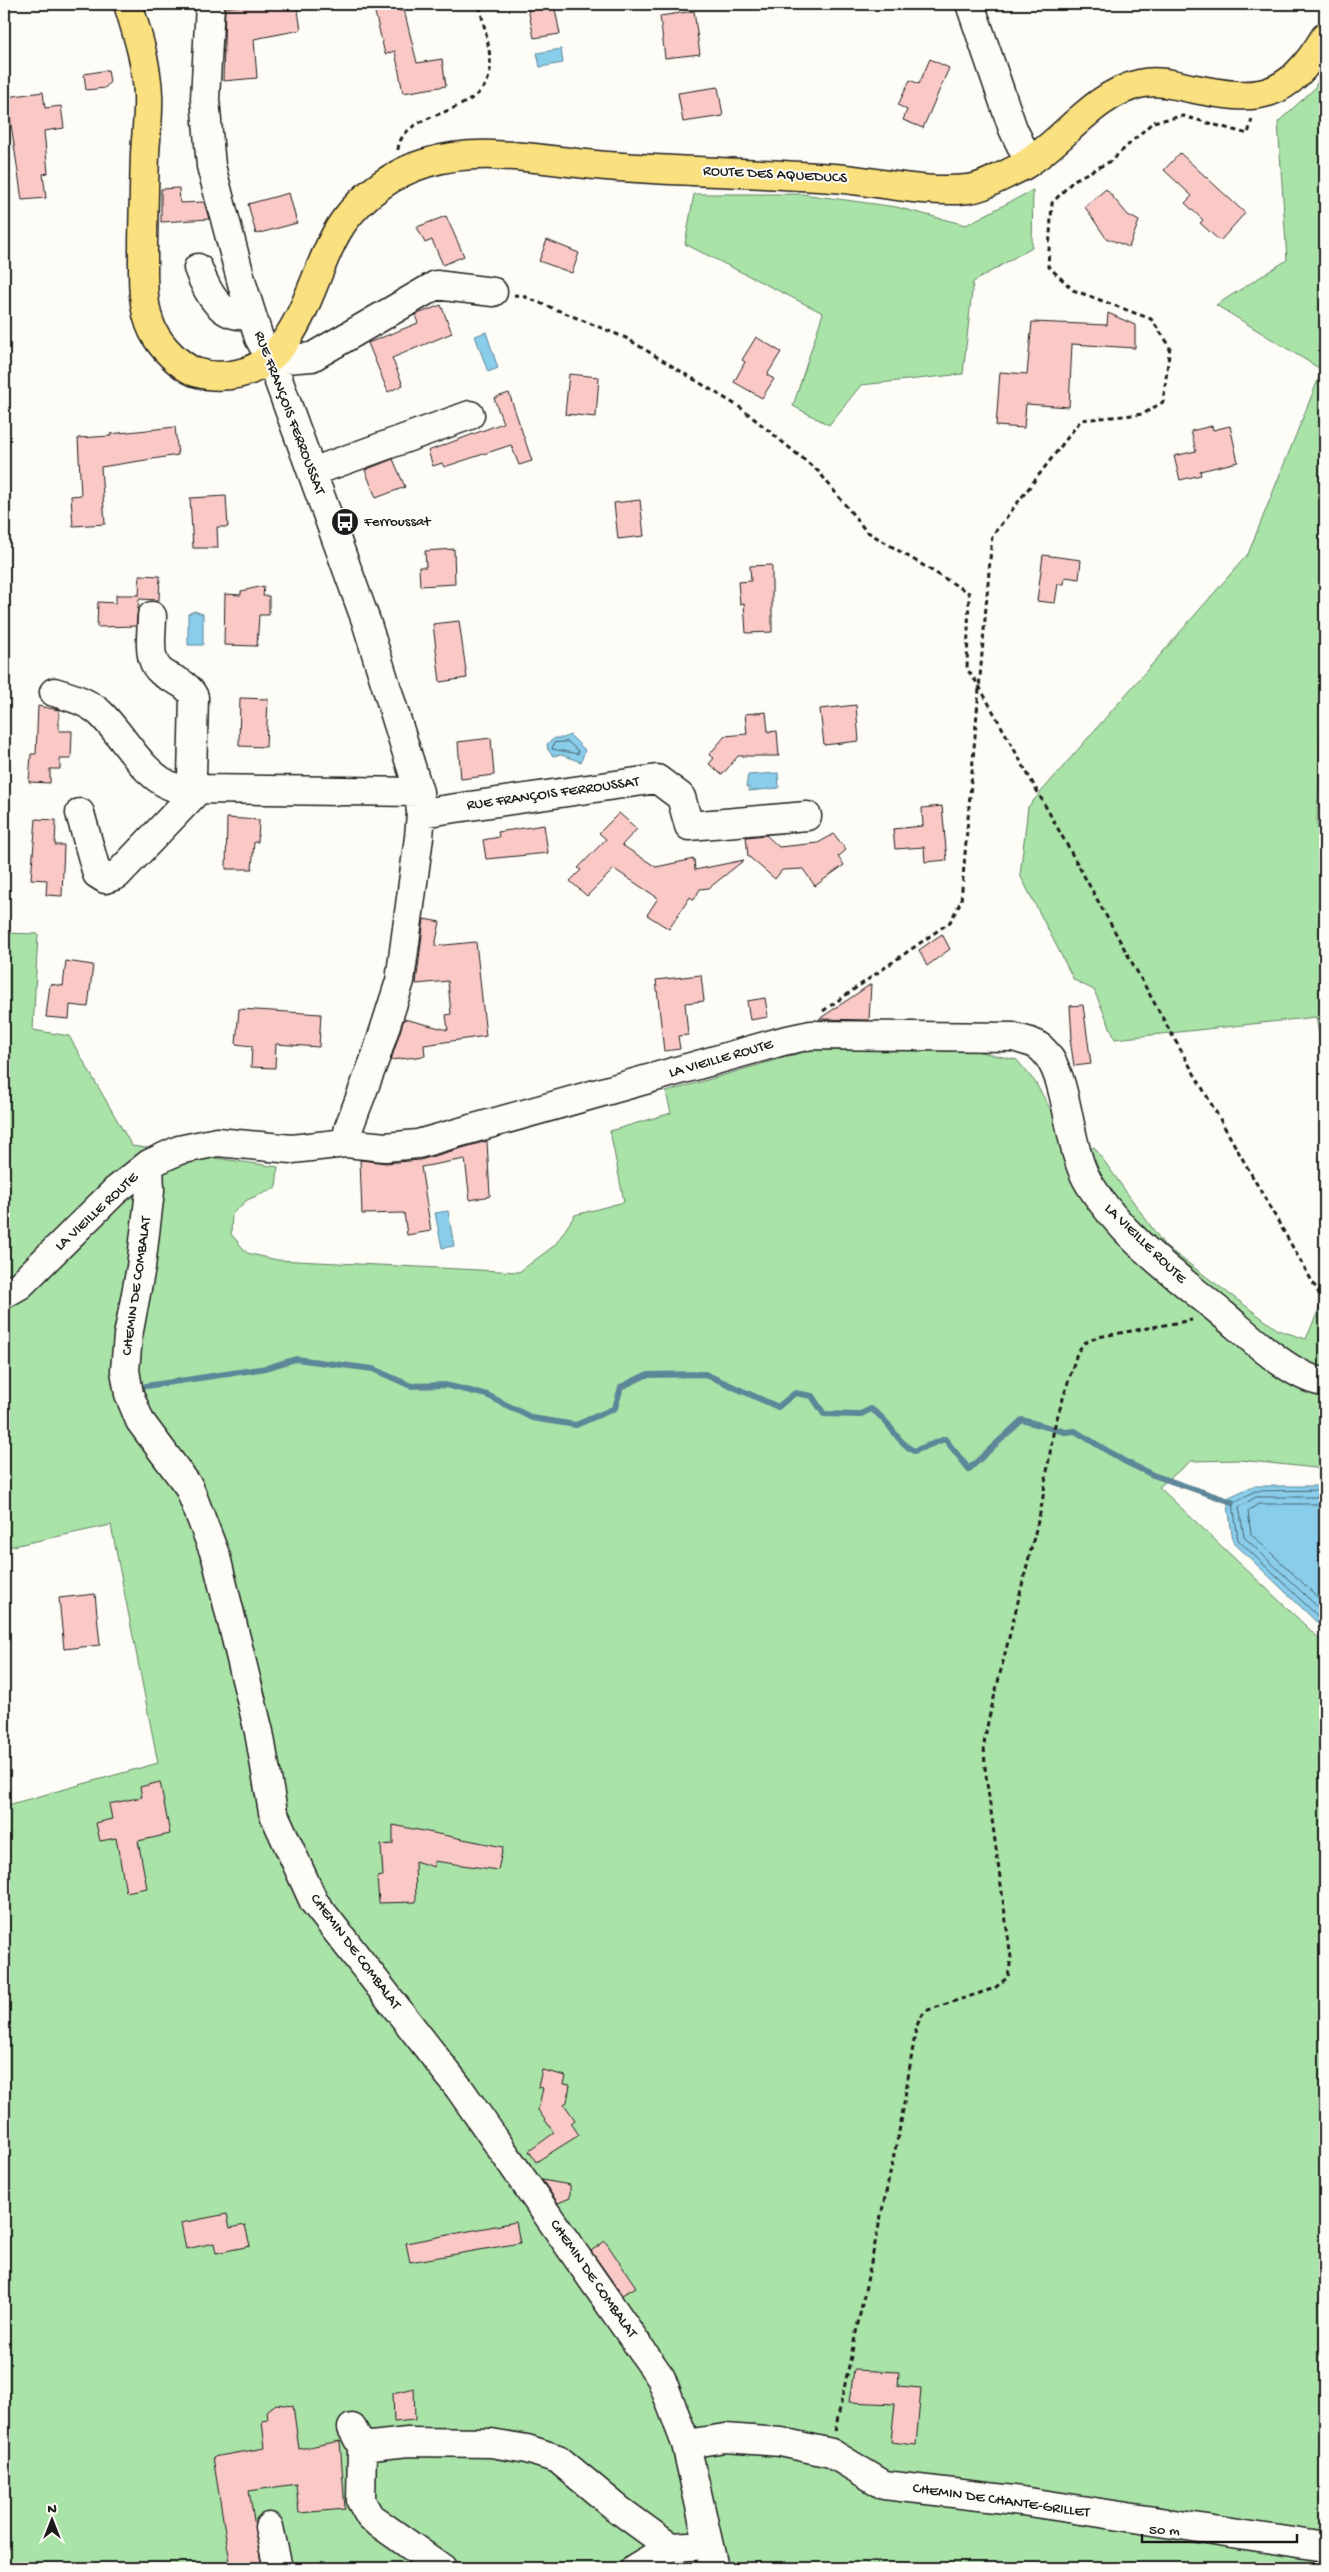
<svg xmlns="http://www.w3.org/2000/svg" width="1329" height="2572" viewBox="0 0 1329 2572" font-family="'Gochi Hand',sans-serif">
<rect width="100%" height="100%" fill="#fdfcf7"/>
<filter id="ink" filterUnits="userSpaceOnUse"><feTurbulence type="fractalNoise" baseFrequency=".02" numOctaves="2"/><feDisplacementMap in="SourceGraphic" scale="10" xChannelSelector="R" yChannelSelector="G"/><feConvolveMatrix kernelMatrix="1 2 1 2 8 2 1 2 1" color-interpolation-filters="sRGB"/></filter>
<g filter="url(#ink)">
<!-- green -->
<path fill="#a9e3a8" stroke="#628062" d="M1325 67V632L1317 823 1325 868V1069L1316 1017 1115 1039 1094 990 1074 980 1020 875 1028 807 1248 554 1322 370 1216 305 1287 260 1278 122 1314 89Z
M1033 190 1032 247 973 282 963 374 861 385 829 425 793 406 823 313 685 244 694 194H802L896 207 966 225Z
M4 933 38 934 33 1030 69 1036 132 1146 278 1167 276 1188 247 1200 232 1214 231 1234 247 1253 277 1260 519 1272 555 1245 575 1215 624 1202 610 1131 671 1113 666 1092 810 1050 966 1049 1017 1060 1035 1082 1055 1117 1066 1161 1094 1147 1165 1246 1278 1330 1306 1339 1325 1295V1469L1240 1460 1191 1461 1159 1487 1325 1644V2568H4V1806L158 1763 111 1525 4 1548Z"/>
<!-- water -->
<path fill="#89cdea" stroke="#5d8698" d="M561 49 563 63 540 67 537 53Z
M486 332 498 368 488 372 475 336Z
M194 611 203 614V645H188V614Z
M570 735 585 750 581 762 561 755 553 756 548 750 547 744 555 738H563Z
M778 773 779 788 749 791V787H746L748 775Z
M448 1211 454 1246 442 1248 435 1213Z
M1253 1486H1325V1630L1233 1542 1227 1498Z"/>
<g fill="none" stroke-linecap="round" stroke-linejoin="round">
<!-- shore -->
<path stroke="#48636e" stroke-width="1" d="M568 742 578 751V754L552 749 554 743Z
M1325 1490 1255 1491 1233 1503 1238 1540 1325 1623
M1325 1497H1256L1239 1507 1244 1537 1325 1614
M1325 1504H1258L1248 1511 1251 1534 1325 1604"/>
<!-- stream -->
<path stroke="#5d8698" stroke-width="6" d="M146 1386 266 1368 296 1359 373 1369 411 1386 445 1385 487 1395 532 1418 576 1425 615 1408 621 1387 646 1375 705 1374 778 1407 795 1393 812 1396 824 1414 859 1415 871 1409C891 1421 895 1441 914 1451L945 1439 969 1469 1022 1420 1065 1432 1075 1431 1124 1461 1153 1475 1232 1502"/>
</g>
<!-- building -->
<path fill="#fac9c6" stroke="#1c1c1c" d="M252 4H297L301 30 254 39 257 78 223 81 225 8Z
M373 4H398L399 11 404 10 417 63 442 59 446 86 403 93 395 51 385 54Z
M527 4H554L560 34 534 38Z
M694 11 700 54 665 58 660 16Z
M930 59 949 68 923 128 903 120 907 110 898 105 910 80 919 84Z
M108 70 110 82 105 88 86 90 84 74Z
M718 87 723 116 683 122 678 93Z
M43 92 45 108 61 106 64 128 44 131 48 173 43 174 46 198 22 200 7 97Z
M1180 153 1245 213 1220 241 1200 223 1203 220 1185 203 1192 196 1164 170Z
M179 188 180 203 204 202 209 219 161 222V189Z
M1106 189 1128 215 1139 221 1129 247 1106 238 1085 207Z
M289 193 297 223 256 234 248 204Z
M446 216 464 256 443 265 432 240 425 243 417 227Z
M547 240 579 253 572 273 539 261Z
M441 305 452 333 392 358 403 385 388 392 368 343 418 323 415 315Z
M1108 313 1135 325V348L1072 344 1069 407 1026 404 1024 428 996 426 1000 372 1027 374 1032 322 1107 325Z
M756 337 781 352 767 375 774 379 762 398 734 382 745 362 742 360Z
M569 374 599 377 596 417 565 414Z
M509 393 532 461 519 465 511 445 444 467 442 463 433 466 428 451 503 423 494 398Z
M1212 426 1213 430 1230 426 1238 462 1200 471 1201 475 1180 480 1174 456 1196 451 1191 431Z
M175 427 178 455 101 467 105 524 73 526 71 496 81 495 78 438 111 436 110 434Z
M393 459 405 487 376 498 365 470Z
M226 496 228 527H217L218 548H193L190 498Z
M640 500 644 536 618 539 614 503Z
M454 549 455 584 420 586 419 567H426L425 551Z
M1043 555 1081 560 1079 579 1065 577 1064 584H1058L1055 603 1037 601Z
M772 565V632L746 633 744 603 740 604 738 582 751 581 750 566Z
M140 575 160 576 159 600 139 599 136 626 97 627 98 602 116 603V595H139Z
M264 586 263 596H269V615H259L257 646 224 645 225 594 241 595V591Z
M459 621 467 678 440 682 433 624Z
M240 698 268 699 266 747 239 746Z
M856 705 859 741 824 745 820 709Z
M38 706 59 710V731H72L71 759H60V769H50V783L29 782 31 754H36Z
M766 712 768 732 777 731 779 756H738L722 775 709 764 714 758 709 755 725 736 747 734 745 714Z
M491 738 494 775 461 779 458 742Z
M942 806 947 860 925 862 924 847 895 849 893 829 923 826 922 808Z
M619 813 637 829 622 845 656 867 694 859 695 870 744 860 709 888 700 889 694 900 690 897 669 929 647 915 658 898 614 869 587 896 570 881 581 870 578 868 606 839 599 833Z
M227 818 259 820 258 842H254L252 869H226Z
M36 819 56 820 55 845H64L62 896 46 895 47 880 31 879Z
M544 825 548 853 486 859 483 840 499 837 498 832Z
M834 834 846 850 838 857 844 865 815 886 803 869 782 870 775 879 748 856 746 837 766 835 779 847 818 843Z
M424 919 440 922 435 946 476 942 486 1036 424 1045 425 1056 391 1060 404 1019 448 1030 446 1015 451 1014 448 981 416 984Z
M942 934 950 949 927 966 919 950Z
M66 961 93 965 88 1007 70 1005 69 1019 46 1017 50 984 63 986Z
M701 975 704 1001 685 1003 688 1035 678 1036 680 1049 664 1051 656 980Z
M871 984 869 1020 819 1019 852 997Z
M765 998 768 1017 750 1020 747 1001Z
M1083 1005 1091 1064 1074 1066 1070 1039H1072L1070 1006Z
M239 1009 321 1014 319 1047 276 1044 275 1068 251 1067 252 1046 236 1044Z
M487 1141 490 1196 470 1200 465 1159 421 1167 431 1231 407 1235 404 1213 362 1214 360 1160 386 1163 420 1160Z
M95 1594 100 1645 64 1649 59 1598Z
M160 1782 170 1834 138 1841 147 1888 126 1892 116 1838 100 1841 96 1823 112 1819 109 1804 142 1797 140 1787Z
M393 1825 503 1847 498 1870 434 1861V1867L415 1861 416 1902 379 1903 377 1877 383 1876 381 1845 393 1844Z
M542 2070 566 2076 564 2084 570 2085 567 2102 564 2104 575 2120 571 2123 579 2135 536 2162 529 2151 554 2133 538 2110 543 2088 538 2087Z
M542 2180 570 2185V2198L558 2203Z
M227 2214 230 2228 245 2225 250 2246 216 2253 214 2243 186 2249 181 2223Z
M516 2222 520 2243 410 2262 406 2243Z
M605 2241 636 2287 622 2295 591 2251Z
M854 2370 899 2372 898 2386 921 2388 916 2445 891 2442 895 2404 849 2402Z
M414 2388 415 2420 394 2422 393 2393Z
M276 2404 293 2406 299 2449 340 2441 345 2509 299 2513 296 2484 249 2491 262 2568H231L213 2457 265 2448 262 2421 268 2420 267 2411Z"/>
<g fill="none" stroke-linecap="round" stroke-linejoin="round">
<!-- minor casing -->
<g stroke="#1c1c1c" stroke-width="31">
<path id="minor" d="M210 4 205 99 211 166 243 287 259 338 271 360 366 621 419 792 421 813 419 837 400 981 376 1056 349 1127 346 1143
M970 4 1013 129 1029 162
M198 268C207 292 221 321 251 314
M271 360 312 357 436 285 493 292
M312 472 470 415
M152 616C152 629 149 647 153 659 159 681 184 676 194 697L192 777 199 789
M54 692C71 697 86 701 99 712 124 735 142 777 176 788 183 790 192 789 199 789
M80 813 97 874 105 879 117 875 199 789 419 792
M421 813 657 779 681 797 689 826 807 816
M149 1164 150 1191 141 1267 128 1336 125 1370 129 1394 140 1421 189 1487 216 1557 259 1732 273 1812 314 1902 459 2088 661 2378 686 2444 714 2568
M4 1294 20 1285 115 1191 149 1164 179 1150 217 1142 292 1149 346 1143 385 1147 418 1144 783 1041 811 1035 1013 1037C1021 1040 1035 1042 1041 1048 1071 1074 1065 1146 1090 1185 1124 1239 1177 1276 1225 1316 1250 1337 1293 1379 1325 1382
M352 2428 362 2447 361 2501 370 2517 442 2568
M686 2444 725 2438 781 2442 831 2453 884 2485 1022 2501 1325 2547
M362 2447 408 2442 491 2443 527 2449 558 2459 618 2509 670 2547 707 2545
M269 2527 278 2568
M635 2568 670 2547"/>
</g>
<!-- major casing -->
<g stroke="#1c1c1c" stroke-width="31">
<path id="major" d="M128 4C137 33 147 64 148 95 149 114 146 135 145 154 144 188 143 222 143 256 143 280 142 309 153 331 161 347 179 365 195 372 210 377 222 377 237 374 303 361 310 269 344 221 364 194 395 172 426 163 480 146 541 160 595 165 674 172 753 172 833 178 878 181 922 194 968 189 981 188 994 180 1007 174 1014 170 1023 167 1029 162 1067 137 1094 95 1139 84 1156 80 1173 84 1190 88 1259 102 1286 101 1325 37"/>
</g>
<!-- path -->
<path stroke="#1c1c1c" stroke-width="3" stroke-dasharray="5 4" stroke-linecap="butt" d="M398 150C401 110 478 117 489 76 494 58 483 23 479 4
M514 295 523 296 626 338 741 408 819 472 866 531 969 593 967 669 978 684
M979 686 1171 1033 1325 1304
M823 1011 950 922 961 901 992 536 1081 420 1143 414 1163 402 1170 346 1151 319 1073 290 1048 266 1052 203 1074 180 1111 161 1153 122 1183 116 1248 134 1252 119
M835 2431 901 2122 916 2028 921 2016 928 2010 995 1988 1008 1977 1011 1958 985 1768 984 1744 988 1722 1041 1509 1054 1428 1077 1353 1084 1343 1098 1337 1192 1320"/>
<!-- minor -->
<use href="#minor" stroke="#fdfcf7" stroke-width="28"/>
<!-- major -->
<use href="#major" stroke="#fbe080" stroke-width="28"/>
</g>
</g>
<!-- icons -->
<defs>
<g id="bus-disc" transform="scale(1.4375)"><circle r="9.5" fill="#1c1c1c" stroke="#fdfcf7"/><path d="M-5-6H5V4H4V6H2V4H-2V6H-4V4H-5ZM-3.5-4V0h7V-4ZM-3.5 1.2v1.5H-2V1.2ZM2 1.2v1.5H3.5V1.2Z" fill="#fff"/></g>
</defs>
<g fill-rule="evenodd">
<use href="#bus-disc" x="345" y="522"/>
</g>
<g text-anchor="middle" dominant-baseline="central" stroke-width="4" stroke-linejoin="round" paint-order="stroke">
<!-- street labels -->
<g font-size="15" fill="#1c1c1c" stroke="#fdfcf7">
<text transform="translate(775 175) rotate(3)">ROUTE DES AQUEDUCS</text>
<text transform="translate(289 413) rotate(69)">RUE FRANÇOIS FERROUSSAT</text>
<text transform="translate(553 794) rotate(-8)">RUE FRANÇOIS FERROUSSAT</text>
<text transform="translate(721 1059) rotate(-16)">LA VIEILLE ROUTE</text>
<text transform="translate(97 1212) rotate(-43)">LA VIEILLE ROUTE</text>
<text transform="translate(1145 1244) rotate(44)">LA VIEILLE ROUTE</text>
<text transform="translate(137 1286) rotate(-82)">CHEMIN DE COMBALAT</text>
<text transform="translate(355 1952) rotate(53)">CHEMIN DE COMBALAT</text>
<text transform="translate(593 2279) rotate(55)">CHEMIN DE COMBALAT</text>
<text transform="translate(1001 2501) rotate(8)">CHEMIN DE CHANTE-GRILLET</text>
</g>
<!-- poi labels -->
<g font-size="15" fill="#1c1c1c" stroke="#fdfcf7" text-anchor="start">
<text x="364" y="522">Ferroussat</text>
</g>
</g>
<!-- margin -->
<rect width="1329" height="2572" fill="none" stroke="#fdfcf7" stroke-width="20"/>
<rect x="10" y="10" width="1309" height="2552" fill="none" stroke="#1c1c1c" stroke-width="2" filter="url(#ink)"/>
<!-- north arrow -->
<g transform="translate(52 2520)" stroke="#fdfcf7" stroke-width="4" paint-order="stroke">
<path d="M0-4L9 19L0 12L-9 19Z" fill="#1c1c1c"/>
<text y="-8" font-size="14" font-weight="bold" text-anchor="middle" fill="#1c1c1c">N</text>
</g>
<!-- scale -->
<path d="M1142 2534v8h155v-8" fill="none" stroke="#1c1c1c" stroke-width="2.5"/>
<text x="1149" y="2534" font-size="15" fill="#1c1c1c" stroke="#fdfcf7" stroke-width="4" paint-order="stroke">50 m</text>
</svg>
